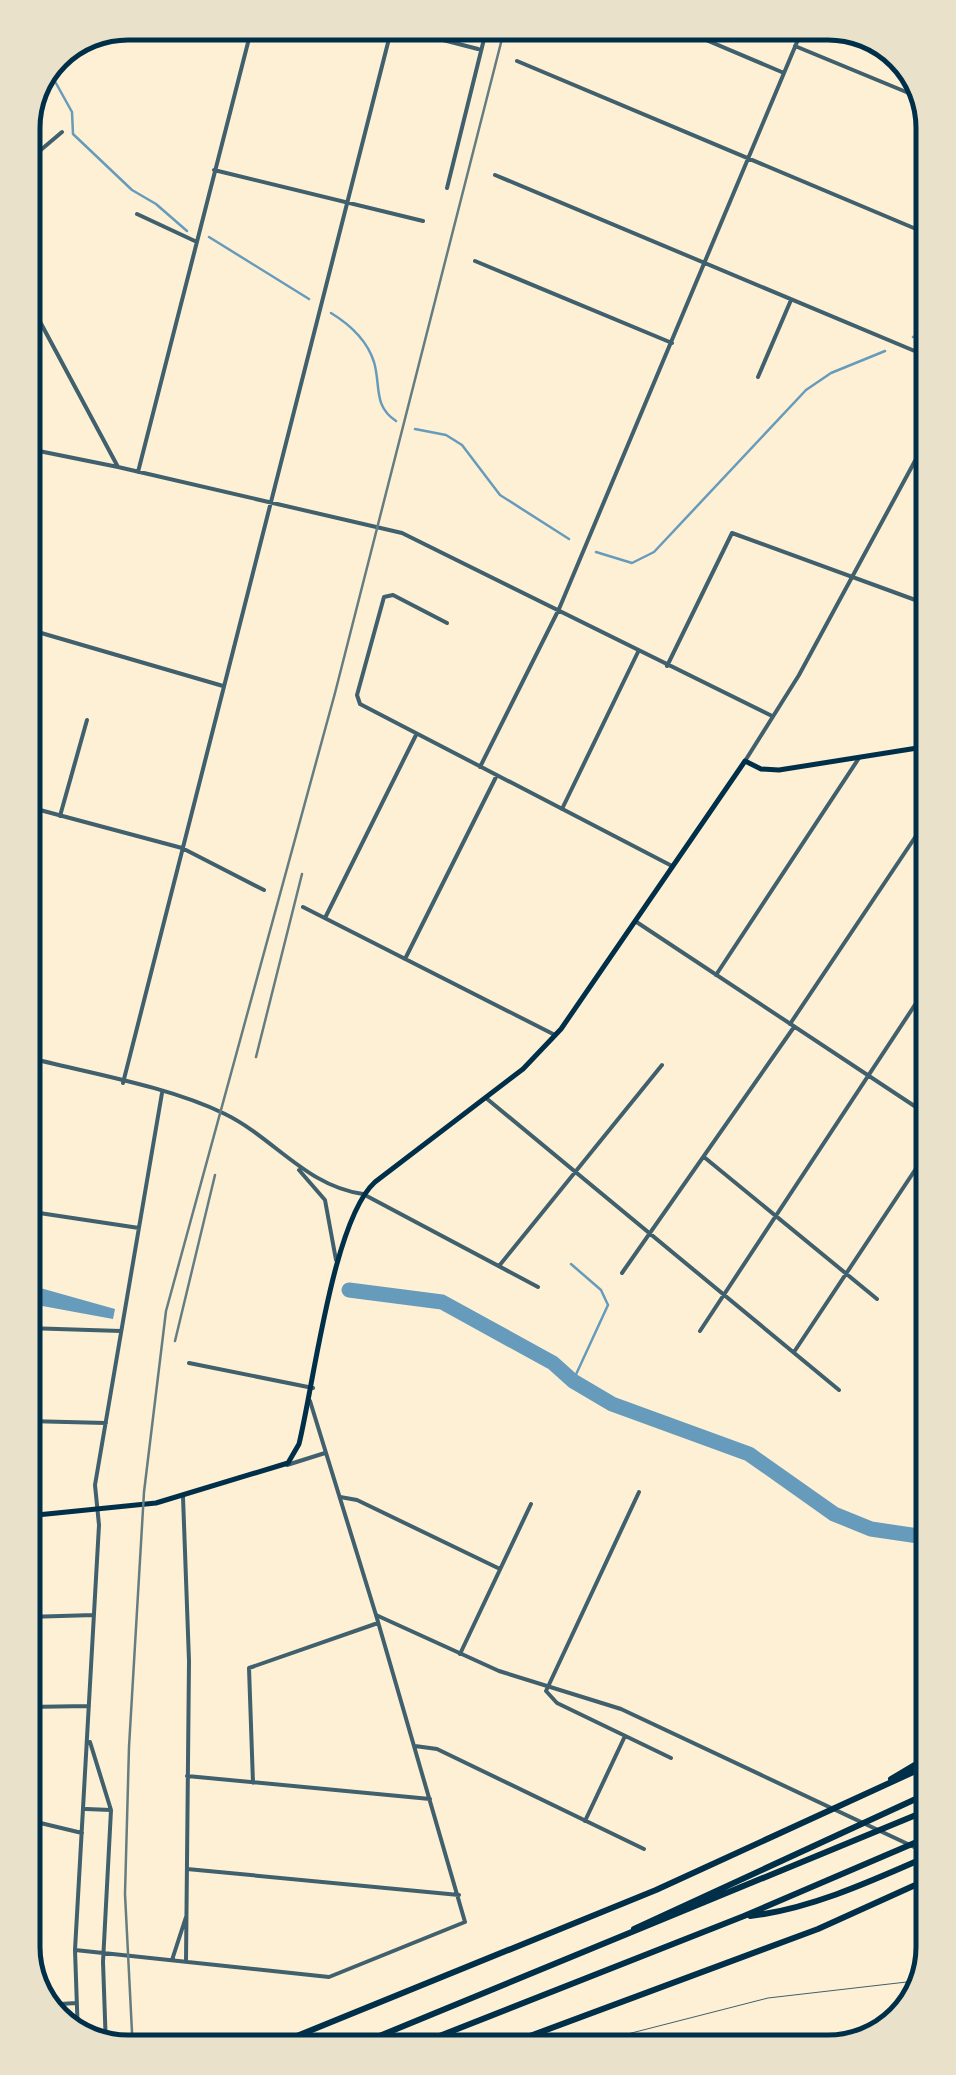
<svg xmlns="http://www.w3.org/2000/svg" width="956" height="2075" viewBox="0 0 956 2075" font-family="'PT Sans Narrow',sans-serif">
<rect width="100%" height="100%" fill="#fdf0d5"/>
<!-- water -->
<path fill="#669bbc" d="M26 1284 115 1309 113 1319 26 1303Z"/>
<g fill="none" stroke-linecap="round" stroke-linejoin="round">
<!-- stream -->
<path stroke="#669bbc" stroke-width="2.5" d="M47 67 72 112 73 134 132 190 156 204 187 231
M209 237 309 299
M331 313C349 324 367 340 374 362 381 386 373 406 396 421
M913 337 928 328
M415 429 446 435 462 445 500 495 569 539
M596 552 632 563 654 552 806 390 831 373 885 351
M571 1264 601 1290 608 1305 573 1381"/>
<!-- river -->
<path stroke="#669bbc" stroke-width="15" d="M349 1290 442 1302 553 1363 573 1381 612 1404 749 1454 834 1514 871 1529 932 1538"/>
<!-- service -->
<path stroke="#3f606c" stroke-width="1" d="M569 2049 768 1998 924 1980"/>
<!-- minor -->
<path stroke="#3f606c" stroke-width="4" d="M377 23 478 49
M666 23 784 73
M696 36 703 23
M795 46 928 101
M517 61 928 234
M23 165 62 132
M214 170 423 221
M495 175 929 357
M447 188 488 23
M137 214 197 242
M475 261 672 343
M23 290 118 467 402 533 772 716
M758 377 791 300
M24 448 118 467
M138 472 253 23
M447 623 393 595 384 597 357 695 360 704 672 866
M24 628 223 686
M667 666 732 533 929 605
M480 767 559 609 805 23
M25 806 182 848 264 890
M562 809 638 652
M60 816 87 720
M303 907 555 1035
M325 918 416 735
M635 921 931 1117
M405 959 497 775
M716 975 859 758
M790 1024 930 815
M123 1083 393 23
M486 1098 839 1390
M704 1157 877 1299
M363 1194 538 1287
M26 1211 139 1228
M499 1266 662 1065
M622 1273 794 1027
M26 1328 121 1331
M700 1331 930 982
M794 1352 931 1146
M189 1363 313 1388
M27 1421 106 1423
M639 1492 546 1691 557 1703 671 1758
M183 1497 189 1661 186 1962
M340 1497 357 1500 500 1569
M27 1617 94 1615
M460 1654 531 1504
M27 1707 89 1706
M90 1742 111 1810 103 1962 106 2047
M415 1746 437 1749 644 1849
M187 1776 430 1799
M253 1783 249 1668 378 1623
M86 1809 111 1810
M28 1820 82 1833
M585 1821 625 1736
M187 1869 459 1895
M75 1950 329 1977 465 1922 376 1615
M172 1960 186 1917
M45 2005 76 2003
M78 2036 75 1950 99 1525 95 1485 162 1093"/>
<!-- tertiary -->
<path stroke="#3f606c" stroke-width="4" d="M745 761 799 675 929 435
M26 1057C88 1073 168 1086 225 1114 274 1138 306 1186 363 1194
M299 1170 325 1200 336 1260
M310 1401 376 1615 499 1671 621 1709 929 1854
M287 1465 325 1453"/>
<!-- secondary -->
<path stroke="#003049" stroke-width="5" d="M27 1516 156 1503 288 1463 299 1444C314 1383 333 1220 375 1182L523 1069 561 1029 745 761 761 769 779 770 930 746"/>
<!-- motorway -->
<path stroke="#003049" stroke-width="6" d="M891 1779 933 1754
M750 1916C812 1909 876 1879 933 1854
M634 1929 933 1791
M495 2049 818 1929 933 1877
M404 2050 744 1916 933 1835
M260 2051 656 1890 933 1763
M343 2051 933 1808"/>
<!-- rail -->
<path stroke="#657d81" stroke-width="2.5" d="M256 1057 302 874
M175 1341 215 1175
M133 2052 125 1894 129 1747 144 1492 166 1311 335 693 506 23"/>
</g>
<!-- crop -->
<path d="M0 0H956V2075H0ZM128 40H828A88 88 0 0 1 916 128V1947A88 88 0 0 1 828 2035H128A88 88 0 0 1 40 1947V128A88 88 0 0 1 128 40Z" fill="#e9e1ca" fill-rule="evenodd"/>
<path fill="none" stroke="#003049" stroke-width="5" d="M128 40H828A88 88 0 0 1 916 128V1947A88 88 0 0 1 828 2035H128A88 88 0 0 1 40 1947V128A88 88 0 0 1 128 40Z"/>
</svg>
